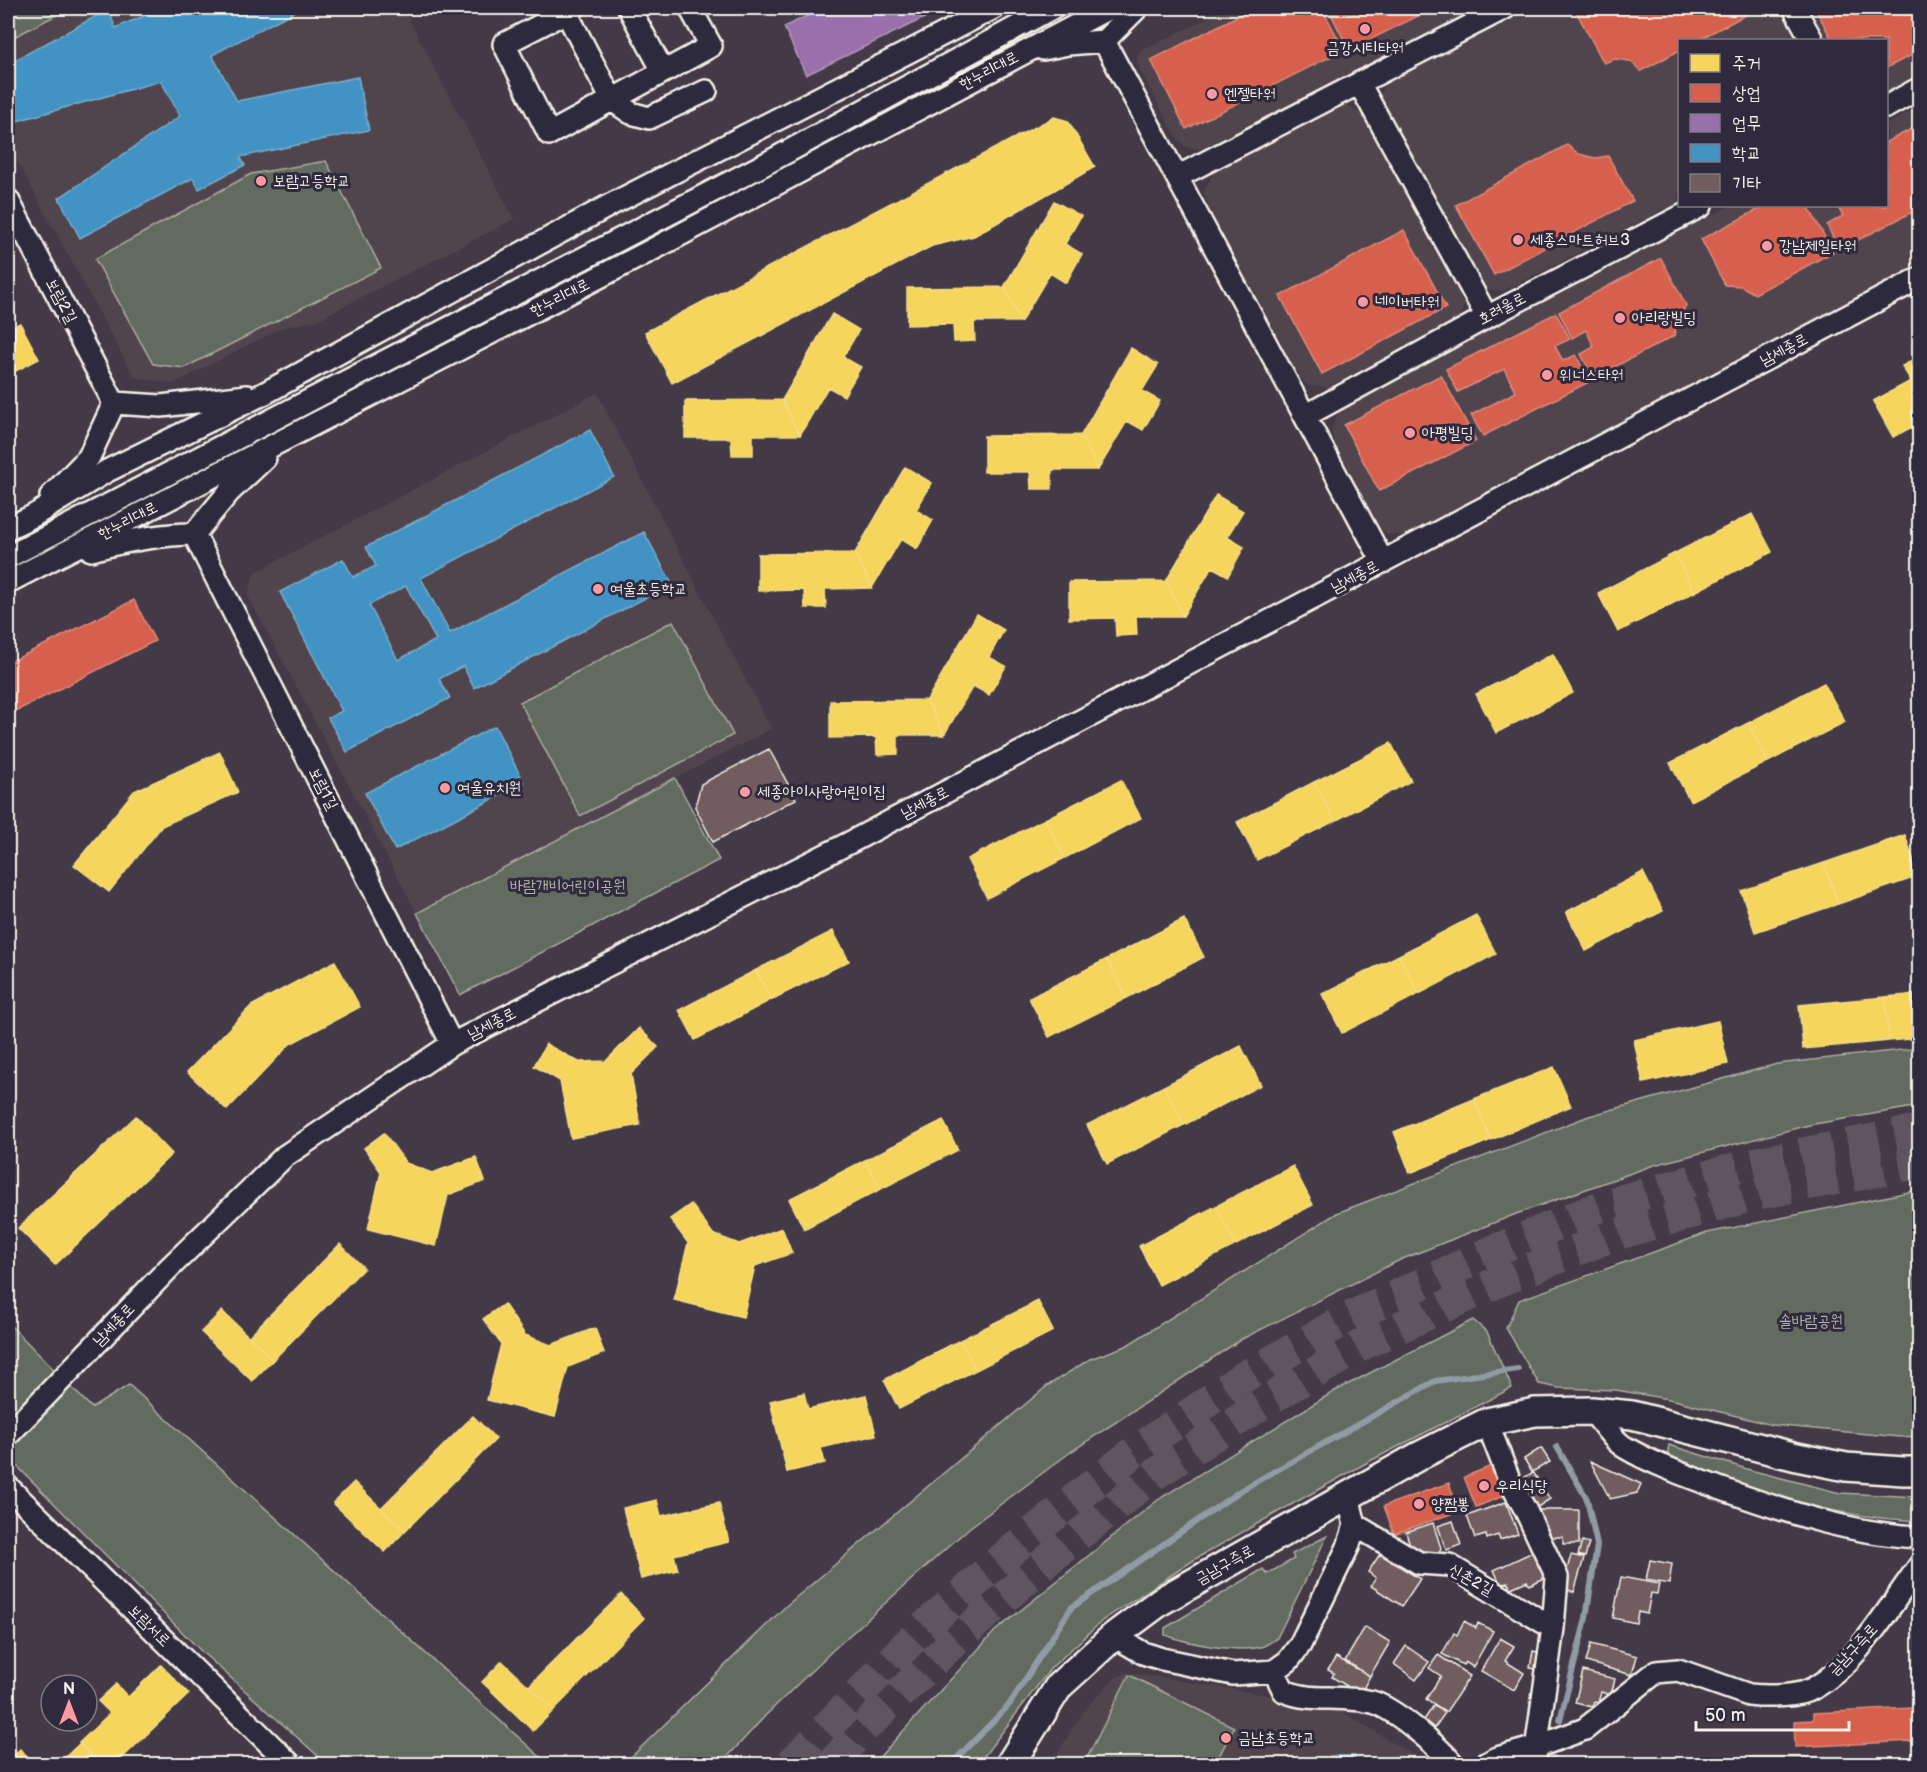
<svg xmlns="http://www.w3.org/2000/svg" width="1927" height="1772" viewBox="0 0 1927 1772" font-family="'Balsamiq Sans','Poor Story',sans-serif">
<rect width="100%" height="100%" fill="#433947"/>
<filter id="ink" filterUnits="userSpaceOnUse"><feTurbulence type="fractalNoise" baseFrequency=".0167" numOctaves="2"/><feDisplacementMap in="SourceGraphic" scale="12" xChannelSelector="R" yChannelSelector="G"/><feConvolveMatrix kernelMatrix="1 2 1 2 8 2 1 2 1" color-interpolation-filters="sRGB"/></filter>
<g filter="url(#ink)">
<!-- built -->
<path fill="#51444e" d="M70 8H403L514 219 315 321 283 327 173 384 134 377 8 144V40Z
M1228 8H1478L1203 149 1186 147 1177 138 1137 64 1139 52Z
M1524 8H1786L1805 40H1680L1679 202 1503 291 1485 290 1476 282 1384 113 1380 96 1389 76Z
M1802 8H1919V83L1887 100 1886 40H1820Z
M1345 104 1363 115 1465 298 1464 306 1458 319 1328 387 1309 386 1300 378 1209 208 1204 192 1214 171Z
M1919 107V267L1406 535 1387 534 1378 526 1335 445 1331 429 1341 408 1730 206H1886L1887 124Z
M597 393 771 729 417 913 248 596 254 573Z
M1126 1673 1146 1675 1333 1706 1428 1764H1051L1082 1713 1113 1679Z"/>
<!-- green -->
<path fill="#636a5e" stroke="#acaea3" stroke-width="1.5" d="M8 8H70L8 40Z
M326 161 381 268 184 368 153 364 95 259 251 174Z
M673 621 733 735 580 816 520 702Z
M675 778 719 860 460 995 417 913Z
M1919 1048V1106L1809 1125 1654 1165 1516 1214 1400 1260 1240 1340 1072 1451 969 1528 833 1650 766 1715 721 1764H624L787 1605 1047 1386 1090 1359 1126 1346 1337 1213 1589 1116 1777 1064Z
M1919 1190V1436L1900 1437 1772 1425 1674 1400 1616 1390 1559 1388 1539 1384 1506 1328 1519 1300 1707 1233Z
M1473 1320 1487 1332 1512 1388 1368 1462 1278 1512 1197 1558 1103 1620 1051 1668 978 1764H873L995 1631 1159 1499 1333 1392Z
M8 1323 92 1408 129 1385 548 1764H327L203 1653 8 1457Z
M1669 1445 1750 1470 1840 1493 1919 1497V1521C1827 1517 1751 1492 1667 1456Z
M1327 1536 1277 1638C1272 1641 1266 1646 1260 1647 1238 1653 1186 1643 1165 1635V1628L1263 1569 1267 1574 1294 1559 1292 1554Z
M1129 1675 1234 1727 1215 1764H1084Z
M1750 1757H1881L1887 1764H1750Z"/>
<!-- homes -->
<path fill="#f6d55c" stroke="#f5dd86" stroke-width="1.5" d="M1054 117 1068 121 1095 167 974 236 932 246 672 383 645 332Z
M1054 201 1081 216 1065 244 1082 254 1066 283 1050 273 1021 322 1004 287Z
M1004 287 1021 322H974L975 341 954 342 953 324 907 325V288Z
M832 314 859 330 843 357 861 367 844 396 828 387 800 435 782 400Z
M20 323 39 359 8 375V329Z
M1131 348 1158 365 1142 391 1160 401 1143 430 1127 421 1098 470 1081 435Z
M1920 357V423L1893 437 1873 401 1911 381 1902 366Z
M782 400 800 435H753V455H732L731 438H685V401Z
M1081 435 1098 470H1052V489H1031L1030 472H984V436Z
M905 467 932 483 916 510 933 520 917 549 901 539 872 588 855 553Z
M1216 495 1243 511 1227 537 1244 547 1228 576 1212 567 1183 616 1166 581Z
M1752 514 1772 552 1695 592 1675 553Z
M855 553 872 588 825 589 826 608H805L804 590 758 591V554Z
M1675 553 1695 592 1618 632 1598 593Z
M1166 581 1183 616H1136L1137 635 1116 636 1115 618 1069 619V582Z
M977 614 1004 630 989 657 1006 666 989 695 973 686 944 735 927 700Z
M1553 654 1573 693 1496 733 1476 694Z
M1824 683 1845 722 1768 762 1748 723Z
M927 700 944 735H898V754L877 755 876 737 830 738V701Z
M1748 723 1768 762 1690 801 1670 763Z
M1391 743 1411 781 1335 821 1314 782Z
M220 752 238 792 162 826 109 892 74 865 134 791Z
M1121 780 1141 818 1065 858 1045 819Z
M1314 782 1335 821 1257 860 1237 822Z
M1045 819 1065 858 987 898 967 859Z
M1905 835 1919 876 1838 904 1824 863Z
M1824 863 1838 904 1755 932 1741 891Z
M1643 872 1663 911 1586 951 1566 912Z
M1476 915 1496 954 1419 994 1399 955Z
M1184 919 1204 957 1127 998 1107 959Z
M833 931 849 961 771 1000 756 970Z
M1399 955 1419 994 1342 1033 1322 994Z
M1107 959 1127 998 1049 1037 1029 998Z
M335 961 360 1007 290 1044 227 1110 187 1072 251 1006Z
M756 970 771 1000 695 1040 679 1010Z
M1920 994V1038L1889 1041 1885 997Z
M1885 997 1889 1041 1803 1049 1799 1005Z
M1718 1021 1728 1064 1643 1083 1634 1040Z
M639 1028 658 1047 631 1074 640 1125 571 1138 560 1081 534 1066 546 1044 579 1062 606 1061Z
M1241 1046 1261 1085 1184 1125 1164 1086Z
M1554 1067 1571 1106 1491 1140 1474 1099Z
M1164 1086 1184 1125 1107 1164 1087 1125Z
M1474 1099 1491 1140 1410 1173 1394 1132Z
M136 1116 172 1154 55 1265 18 1228Z
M943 1120 958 1150 881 1189 865 1160Z
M384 1133 406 1163 432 1173 476 1157 485 1181 448 1195 436 1246 368 1229 381 1172 364 1148Z
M865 1160 881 1189 804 1229 789 1199Z
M1293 1166 1313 1205 1236 1245 1216 1206Z
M691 1204 713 1234 739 1244 782 1228 792 1253 755 1266 743 1317 674 1300 688 1243 670 1219Z
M1216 1206 1236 1245 1159 1285 1139 1246Z
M340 1244 364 1268 273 1360 249 1336Z
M1038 1301 1053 1331 976 1370 960 1340Z
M504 1304 525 1335 551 1345 595 1328 604 1353 568 1367 555 1417 487 1400 501 1344 483 1319Z
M222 1311 273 1360 252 1381 201 1332Z
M960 1340 976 1370 899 1409 884 1380Z
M804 1393 808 1409 866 1395 876 1435 821 1448 825 1463 787 1472 770 1401Z
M473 1416 496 1439 405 1531 381 1508Z
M354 1482 405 1531 385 1552 333 1503Z
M657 1500 661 1516 719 1503 729 1542 674 1555 678 1570 641 1579 623 1508Z
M621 1594 644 1618 554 1710 529 1686Z
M502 1661 554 1710 533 1731 482 1682Z
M161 1665 189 1694 116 1764H101L79 1743 110 1713 98 1701 116 1684 128 1697Z
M79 1744 99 1764H58Z
M20 1749 35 1764H8V1761Z"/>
<!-- shops -->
<path fill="#d6604d" stroke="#df8c7c" stroke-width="1.5" d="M1253 8H1322L1344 50 1186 129 1151 60Z
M1328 8H1434L1349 50Z
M1574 8H1756L1757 9 1698 40H1680V50L1641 71 1630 61 1615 59 1604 63Z
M1815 8H1920V51L1886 68V40H1832Z
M1912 129 1920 143V208L1839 250 1827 225 1843 216 1837 206H1886V142Z
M1567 145 1579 154 1595 158 1608 156 1633 201 1494 275 1456 205Z
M1765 206H1808L1833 252 1755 294 1741 286 1725 285 1701 239Z
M1404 230 1446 308 1322 374 1280 296Z
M1661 258 1686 305 1677 322 1674 336 1593 378 1581 354 1594 347 1586 330 1572 338 1559 312Z
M1556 313 1570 339 1555 346 1563 361 1576 355 1589 382 1483 436 1471 415 1516 392 1504 369 1458 392 1446 369Z
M1441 375 1476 441 1379 491 1344 425Z
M134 600 155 641 8 715V663Z
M1494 1465 1506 1495 1476 1507 1464 1477Z
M1449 1483 1459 1511 1394 1534 1384 1506Z
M1912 1708 1914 1741 1795 1747 1794 1721 1813 1720V1713Z"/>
<!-- offices -->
<path fill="#9970ab" stroke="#b497bd" stroke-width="1.5" d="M823 8H945L806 75 784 27Z"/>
<!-- schools -->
<path fill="#4393c3" stroke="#78afce" stroke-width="1.5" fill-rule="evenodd" d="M163 8H301L212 55 237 101 358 77 369 130 240 157 245 165 199 189 193 178 80 238 59 198 180 116 161 81 13 122 8 111V64L109 9 115 28Z
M590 430 614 477 421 578 450 633 644 532 672 584 474 688 463 666 439 679 450 698 347 752 328 718 342 711 280 592 343 559 353 577 376 566 366 547ZM406 586 436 640 398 660 369 605Z
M495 726 524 783 395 850 365 793Z
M1330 1756H1355V1764H1330Z"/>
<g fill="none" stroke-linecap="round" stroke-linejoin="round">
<!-- stream -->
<path stroke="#909ba5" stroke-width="6" d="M1557 1447 1587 1499 1597 1545 1586 1618 1560 1720
M951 1764 1009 1705 1071 1608 1243 1489 1435 1381 1518 1369
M1551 1764 1553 1758"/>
</g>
<!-- building -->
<path fill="#715d5e" stroke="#f4f1e8" stroke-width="1.5" d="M769 749 796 799 713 842 695 807 701 784Z
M1541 1448 1550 1462 1532 1472 1524 1459Z
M1590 1461 1641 1484 1637 1493 1610 1499Z
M1533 1472 1550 1499 1533 1510 1516 1483Z
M1506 1502 1518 1534 1500 1540 1498 1535 1487 1539 1486 1535 1475 1538 1467 1516Z
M1533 1510H1579V1544H1563V1537H1541Z
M1453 1521 1461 1545 1446 1550 1438 1526Z
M1433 1523 1441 1548 1438 1554 1412 1551 1406 1532Z
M1582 1541 1589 1543 1585 1557 1578 1555Z
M1535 1551 1547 1577 1529 1585 1527 1581 1511 1588 1508 1582 1501 1585 1494 1570Z
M1380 1554 1420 1579 1402 1606 1371 1586 1376 1578 1368 1572Z
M1571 1555 1584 1558 1574 1592 1562 1588Z
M1650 1560 1672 1564 1669 1584 1646 1580Z
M1621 1577 1659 1584 1657 1594 1651 1593 1647 1614 1638 1612 1636 1623 1613 1618Z
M1464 1621 1476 1628 1478 1623 1493 1631 1473 1667 1465 1662 1463 1665 1442 1654 1454 1633 1457 1635Z
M1365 1627 1390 1642 1370 1676 1345 1661Z
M1500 1638 1514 1646 1505 1661 1524 1673 1514 1690 1481 1671Z
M1591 1644 1637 1656 1632 1675 1586 1662Z
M1406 1646 1429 1662 1416 1680 1394 1664Z
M1533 1651 1543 1653 1540 1670 1530 1668Z
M1438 1655 1470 1676 1446 1712 1426 1699 1441 1676 1429 1668Z
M1336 1657 1370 1676 1360 1694 1332 1677 1334 1673 1328 1670Z
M1583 1671 1615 1679 1611 1695 1601 1692 1598 1703 1594 1702 1592 1707 1575 1703Z
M1434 1705 1445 1713 1433 1730 1422 1723Z"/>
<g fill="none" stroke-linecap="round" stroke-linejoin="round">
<!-- highway-tunnel -->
<path stroke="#5e555f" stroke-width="32" stroke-dasharray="32 16" stroke-linecap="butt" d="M791 1764 925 1626 1027 1537 1130 1455 1242 1378 1348 1318 1493 1251 1602 1206 1751 1164 1920 1130
M832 1764 860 1732 946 1649 1050 1558 1154 1475 1260 1405 1367 1342 1500 1281 1614 1235 1761 1193 1920 1163"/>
<!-- minor casing -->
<g stroke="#f4f1e8" stroke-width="26">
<path id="minor" d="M574 8 504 44 549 134 711 46 690 8
M629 8 663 71
M1794 8 1812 40
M566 12 612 100 631 113 649 118 706 91
M1104 41 1383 562
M1043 49 1068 44 1104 41 1137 8
M1359 83 1487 317
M1886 107 1920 88
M1177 177 1505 8
M8 200 114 403
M114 403 161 406 247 396
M1305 416 1487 317 1701 206
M51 496 89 457 114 403
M8 528 33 516 107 471 265 393 612 204 994 8
M194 534 452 1044
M194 534 229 492 265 458
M91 550C125 541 159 534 194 534
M8 557 765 164 1052 8
M8 582 644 254 1109 8
M1592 1411C1601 1421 1614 1442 1626 1448 1653 1464 1690 1477 1719 1488 1784 1511 1850 1534 1920 1537
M1487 1422 1510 1482 1525 1509 1557 1577 1553 1628 1534 1764
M8 1435 169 1268 285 1156 452 1044 849 843 1920 278
M8 1487 290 1764
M1355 1525 1419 1563 1449 1565 1553 1628
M1114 1636 1143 1653 1162 1659 1233 1674 1274 1671 1288 1661 1300 1645 1348 1547 1355 1525 1348 1496
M1274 1671 1284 1691C1305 1700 1326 1697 1348 1699 1356 1699 1364 1700 1372 1702 1394 1708 1438 1746 1453 1764
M1486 1764 1497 1758 1536 1747 1585 1729 1656 1672 1678 1670 1749 1695C1766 1697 1799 1697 1814 1688 1859 1662 1889 1606 1920 1565"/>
</g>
<!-- major casing -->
<g stroke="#f4f1e8" stroke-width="32">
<path id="major" d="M1010 1764 1059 1686 1114 1636 1161 1601 1419 1456 1487 1422 1535 1412 1592 1411 1632 1415 1797 1457 1846 1467 1903 1471H1920"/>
</g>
<!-- minor -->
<use href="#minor" stroke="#2f2a3d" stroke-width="21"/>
<!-- major -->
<use href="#major" stroke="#2f2a3d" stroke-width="27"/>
</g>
</g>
<!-- markers -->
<g fill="#ff9aa2" stroke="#2f2a3d" stroke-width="2">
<circle cx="1365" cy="29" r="6"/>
<circle cx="1212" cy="94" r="6"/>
<circle cx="261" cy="181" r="6"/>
<circle cx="1518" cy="240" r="6"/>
<circle cx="1767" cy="246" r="6"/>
<circle cx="1363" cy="302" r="6"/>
<circle cx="1620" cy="318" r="6"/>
<circle cx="1547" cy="375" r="6"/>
<circle cx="1410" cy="433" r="6"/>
<circle cx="598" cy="589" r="6"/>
<circle cx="445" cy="788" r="6"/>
<circle cx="745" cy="792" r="6"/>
<circle cx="1484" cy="1486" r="6"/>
<circle cx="1419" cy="1504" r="6"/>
<circle cx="1226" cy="1738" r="6"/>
</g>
<g text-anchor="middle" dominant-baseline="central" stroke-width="6" stroke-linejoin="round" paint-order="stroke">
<!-- poi labels -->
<g font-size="16" fill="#f4f1e8" stroke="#2f2a3d" text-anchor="start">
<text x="1365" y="48" text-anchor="middle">금강시티타워</text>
<text x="1224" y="94">엔젤타워</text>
<text x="273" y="181">보람고등학교</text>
<text x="1530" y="240">세종스마트허브3</text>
<text x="1779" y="246">강남제일타워</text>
<text x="1375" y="302">네이버타워</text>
<text x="1632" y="318">아리랑빌딩</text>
<text x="1559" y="375">위너스타워</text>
<text x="1422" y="433">아평빌딩</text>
<text x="610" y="589">여울초등학교</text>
<text x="457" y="788">여울유치원</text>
<text x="757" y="792">세종아이사랑어린이집</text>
<text x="1496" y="1486">우리식당</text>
<text x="1431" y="1504">양짬뽕</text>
<text x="1238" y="1738">금남초등학교</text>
</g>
<!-- street labels -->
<g font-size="16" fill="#f4f1e8" stroke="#2f2a3d">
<text transform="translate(989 71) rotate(-28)">한누리대로</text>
<text transform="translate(560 298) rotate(-27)">한누리대로</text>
<text transform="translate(61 301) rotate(62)">보람2길</text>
<text transform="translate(1502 309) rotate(-28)">호려울로</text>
<text transform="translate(1784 350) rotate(-28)">남세종로</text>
<text transform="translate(128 521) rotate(-27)">한누리대로</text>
<text transform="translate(1355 577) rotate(-28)">남세종로</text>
<text transform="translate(323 789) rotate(63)">보람1길</text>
<text transform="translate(925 803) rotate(-28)">남세종로</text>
<text transform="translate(492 1024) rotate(-27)">남세종로</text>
<text transform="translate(114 1325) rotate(-46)">남세종로</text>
<text transform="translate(1225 1565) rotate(-29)">금남구즉로</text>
<text transform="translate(1471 1580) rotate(29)">신촌2길</text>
<text transform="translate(149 1626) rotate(45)">보람서로</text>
<text transform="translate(1853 1650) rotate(-47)">금남구즉로</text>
</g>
<!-- park labels -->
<g font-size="16" fill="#b3b4aa" stroke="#2f2a3d">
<text x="568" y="886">바람개비어린이공원</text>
<text x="1811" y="1321">솔바람공원</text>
</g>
</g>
<!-- margin -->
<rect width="1927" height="1772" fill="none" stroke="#2f2a3d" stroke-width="30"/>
<rect x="15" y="15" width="1897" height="1742" fill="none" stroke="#f4f1e8" stroke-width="2" filter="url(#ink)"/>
<!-- legend -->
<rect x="1678" y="39" width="210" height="168" fill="#2f2a3d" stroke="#7e7a81" stroke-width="1.5"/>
<rect x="1690" y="54" width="30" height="18" fill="#f6d55c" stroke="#7e7a81" stroke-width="1.5"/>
<text x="1732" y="69" font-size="18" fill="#f4f1e8">주거</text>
<rect x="1690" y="84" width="30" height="18" fill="#d6604d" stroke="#7e7a81" stroke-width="1.5"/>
<text x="1732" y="99" font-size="18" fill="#f4f1e8">상업</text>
<rect x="1690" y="114" width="30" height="18" fill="#9970ab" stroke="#7e7a81" stroke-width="1.5"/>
<text x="1732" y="129" font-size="18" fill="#f4f1e8">업무</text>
<rect x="1690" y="144" width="30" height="18" fill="#4393c3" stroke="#7e7a81" stroke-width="1.5"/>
<text x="1732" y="159" font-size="18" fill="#f4f1e8">학교</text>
<rect x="1690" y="174" width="30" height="18" fill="#715d5e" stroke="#7e7a81" stroke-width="1.5"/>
<text x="1732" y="189" font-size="18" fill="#f4f1e8">기타</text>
<!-- north arrow -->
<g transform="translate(69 1703)"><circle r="28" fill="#2f2a3d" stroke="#7e7a81" stroke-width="1.5"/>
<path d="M0-4.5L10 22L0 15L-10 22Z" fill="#ff9aa2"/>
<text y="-9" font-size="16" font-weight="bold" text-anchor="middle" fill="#f4f1e8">N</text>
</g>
<!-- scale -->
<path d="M1696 1721v9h153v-9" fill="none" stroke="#f4f1e8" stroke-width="3"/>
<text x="1705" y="1721" font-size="18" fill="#f4f1e8" stroke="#2f2a3d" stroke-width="4.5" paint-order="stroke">50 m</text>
</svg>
